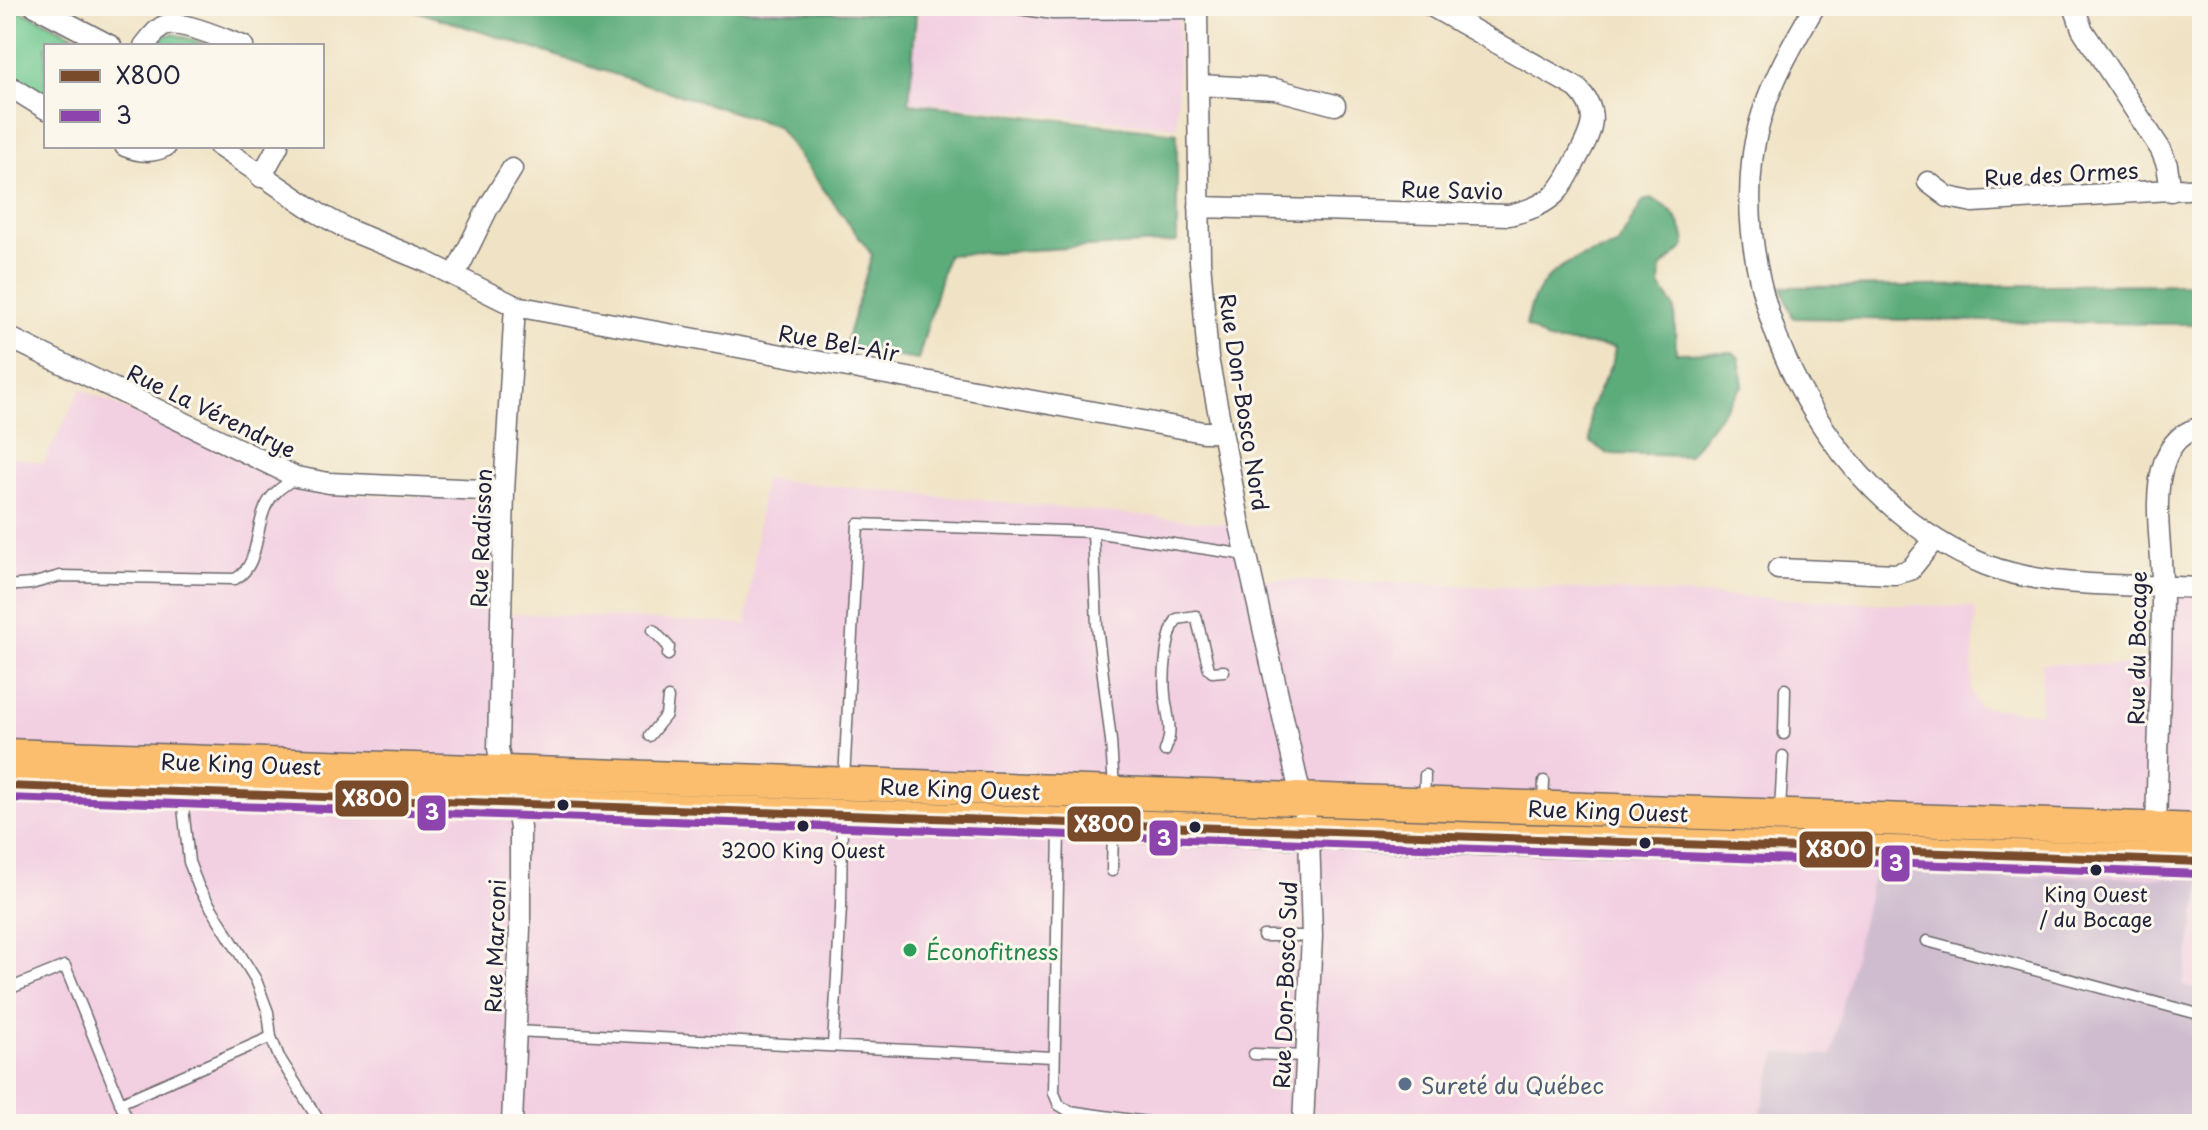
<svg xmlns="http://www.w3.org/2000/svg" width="2208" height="1130" viewBox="0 0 2208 1130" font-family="'Playpen Sans',sans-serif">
<rect width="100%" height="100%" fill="#fbf7ec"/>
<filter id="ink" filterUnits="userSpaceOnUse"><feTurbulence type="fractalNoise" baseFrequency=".0125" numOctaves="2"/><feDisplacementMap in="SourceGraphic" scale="16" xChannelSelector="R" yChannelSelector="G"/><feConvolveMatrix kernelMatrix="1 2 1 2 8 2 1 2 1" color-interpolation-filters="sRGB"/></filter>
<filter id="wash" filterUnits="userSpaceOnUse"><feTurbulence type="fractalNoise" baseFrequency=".006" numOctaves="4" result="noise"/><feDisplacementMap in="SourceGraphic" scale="32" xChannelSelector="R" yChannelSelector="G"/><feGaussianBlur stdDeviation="1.8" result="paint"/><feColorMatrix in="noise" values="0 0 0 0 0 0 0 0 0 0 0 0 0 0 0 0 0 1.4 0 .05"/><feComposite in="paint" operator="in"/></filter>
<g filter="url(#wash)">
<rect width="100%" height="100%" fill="#f0e3c5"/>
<!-- built -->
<path fill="#f2cfe1" d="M738 6H1179L1177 127 908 101 919 11 739 10Z
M81 389 299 488 339 494 509 500 504 613 746 624 764 479 1240 525 1253 579 1554 588 1976 608 1971 690 1979 707 2040 713 2042 663 2161 667 2162 586 2202 588V992L2183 986 2202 879 1831 1056 1777 1053 1756 1124H6V455L43 463Z"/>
<!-- industrial -->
<path fill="#cfbdcf" d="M1874 872 2202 879 2183 986 2202 992V1124H1757L1777 1053 1831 1055Z"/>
<!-- green -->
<path fill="#70c88f" stroke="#497565" stroke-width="2" d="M6 6 40 19 95 46H46V99L6 74Z
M173 34 213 46H158L164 36Z"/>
<!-- forest -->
<path fill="#5cac7a" stroke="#3f675a" stroke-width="2" d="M400 6H738L739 10 916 14 909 103 1177 133V242L947 255 918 360 844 348 872 255 777 126Z
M1651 199C1673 208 1684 223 1685 246L1661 268 1660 286 1674 307 1676 353 1733 352 1739 358 1743 385 1688 456 1608 454 1590 442V409L1613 361 1615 347 1549 341 1526 326C1535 271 1569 259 1617 246L1643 201Z
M2202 284V324H2170L1793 318 1782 287Z"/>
</g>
<g filter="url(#ink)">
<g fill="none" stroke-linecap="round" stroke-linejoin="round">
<!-- service casing -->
<g stroke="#6a666b" stroke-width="13">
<path id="service" d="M998 6 1053 14 1197 13
M1093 532 1097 626 1111 741 1114 789
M6 586 31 584 60 576 235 579C261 565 254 527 267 504 273 492 285 485 295 478
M653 630 669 647 668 655
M1784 734 1785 689
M649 736 666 715 668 698
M1165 751C1174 729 1167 717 1165 695 1163 676 1166 635 1177 619L1196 616 1209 669 1212 672 1224 671
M844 779 858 524 1093 532 1247 555
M182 798 189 862 199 888 256 980 268 1012 271 1037 279 1057 321 1124
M1424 801 1425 775
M1543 804 1544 781
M1780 810 1783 756
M1059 829 1054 1093 1059 1105 1069 1111 1160 1124
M1112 871 1113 831
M1263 936H1312
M1927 941 2202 1015
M6 990 65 966 129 1124
M515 1031 1053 1057
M833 1045 841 907 842 819
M1254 1054 1306 1056
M120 1103 271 1037"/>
</g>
<!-- minor casing -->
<g stroke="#6a666b" stroke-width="23">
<path id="minor" d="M35 6 111 46
M1197 6 1200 261 1208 358 1240 525 1309 833 1312 936 1303 1124
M1815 6C1786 55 1758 104 1752 162 1735 319 1837 506 1986 565 2047 589 2136 584 2202 588
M2074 6 2082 29 2161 150 2167 165 2171 191
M144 46C149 40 155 31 162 27 178 17 225 40 243 46
M6 84 46 109
M1199 85 1275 89 1335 105
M125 146C140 152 152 153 166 146
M219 146 318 213 349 230 427 262 515 306 1203 432H1222
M261 177 278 146
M1928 182 1948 197 1973 202 2202 188
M1199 207 1509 215C1526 211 1542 206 1555 194 1564 185 1570 173 1575 162 1590 134 1603 114 1577 88L1431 6
M455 275 488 208 512 169
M6 336 296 477 329 483 504 491
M1778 569 1895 574 1910 570 1935 539
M2156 839C2157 756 2162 673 2162 590 2163 549 2151 502 2164 463 2170 445 2182 430 2202 428
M512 1124 520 928V828L516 804 502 772 498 748 504 491 515 306"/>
</g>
<!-- primary casing -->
<g stroke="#6a666b" stroke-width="35">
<path id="primary" d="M6 755 2202 830
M6 786 1485 839 2202 862"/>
</g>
<!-- service -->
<use href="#service" stroke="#fff" stroke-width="10"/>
<!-- minor -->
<use href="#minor" stroke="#fff" stroke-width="20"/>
<!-- primary -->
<use href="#primary" stroke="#fbbe6e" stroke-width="32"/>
<!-- bus-1 casing -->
<g stroke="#fbf7ec" stroke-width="14">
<path id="bus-1" d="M6 786 2202 862"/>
</g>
<!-- bus-2 casing -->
<g stroke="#fbf7ec" stroke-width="14">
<path id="bus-2" d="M6 798 2202 874"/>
</g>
<!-- bus-1 -->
<use href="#bus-1" stroke="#7a4b2a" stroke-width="8"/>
<!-- bus-2 -->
<use href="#bus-2" stroke="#8e44ad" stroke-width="8"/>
</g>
</g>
<!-- markers -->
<g fill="#22223b" stroke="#fbf7ec" stroke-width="3">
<circle cx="563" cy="805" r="7"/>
<circle cx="803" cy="826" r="7"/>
<circle cx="1195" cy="827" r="7"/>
<circle cx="1645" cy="843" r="7"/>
<circle cx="2096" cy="870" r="7"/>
</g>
<circle fill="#2e9e5b" stroke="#fbf7ec" stroke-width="3" cx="910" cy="950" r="8"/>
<circle fill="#5c6f8a" stroke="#fbf7ec" stroke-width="3" cx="1405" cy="1084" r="8"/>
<g text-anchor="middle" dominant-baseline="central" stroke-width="6" stroke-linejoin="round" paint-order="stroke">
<!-- bus labels -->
<g font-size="20" fill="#22223b" stroke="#fbf7ec">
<text x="803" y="850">3200 King Ouest</text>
<text x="2096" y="894">King Ouest<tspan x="2096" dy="25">/ du Bocage</tspan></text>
</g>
<!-- street labels -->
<g font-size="22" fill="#22223b" stroke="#fbf7ec">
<text transform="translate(2061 173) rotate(-3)">Rue des Ormes</text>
<text transform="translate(1452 189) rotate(1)">Rue Savio</text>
<text transform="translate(839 342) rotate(10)">Rue Bel-Air</text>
<text transform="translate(1245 402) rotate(81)">Rue Don-Bosco Nord</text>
<text transform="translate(212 410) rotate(26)">Rue La Vérendrye</text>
<text transform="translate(480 538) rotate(-88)">Rue Radisson</text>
<text transform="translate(2136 648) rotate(-89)">Rue du Bocage</text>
<text transform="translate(241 763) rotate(2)">Rue King Ouest</text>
<text transform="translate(960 788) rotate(2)">Rue King Ouest</text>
<text transform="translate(1608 810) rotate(2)">Rue King Ouest</text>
<text transform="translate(494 946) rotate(-88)">Rue Marconi</text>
<text transform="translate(1284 985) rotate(-88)">Rue Don-Bosco Sud</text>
</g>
<!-- leisure labels -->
<g font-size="22" fill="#27864d" stroke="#fbf7ec" text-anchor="start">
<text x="926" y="950">Éconofitness</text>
</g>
<!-- service labels -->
<g font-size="22" fill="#4e5e75" stroke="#fbf7ec" text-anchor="start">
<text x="1421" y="1084">Sureté du Québec</text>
</g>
</g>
<g stroke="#fbf7ec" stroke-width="3">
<rect x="334" y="779" width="76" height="39" rx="8" fill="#7a4b2a"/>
<rect x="416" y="794" width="31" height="38" rx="8" fill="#8e44ad"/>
<rect x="1066" y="805" width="76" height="38" rx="8" fill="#7a4b2a"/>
<rect x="1148" y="819" width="31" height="38" rx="8" fill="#8e44ad"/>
<rect x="1798" y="830" width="76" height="39" rx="8" fill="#7a4b2a"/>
<rect x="1880" y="844" width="31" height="39" rx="8" fill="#8e44ad"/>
</g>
<g font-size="22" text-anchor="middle" font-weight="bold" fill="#fff">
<text x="372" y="806">X800</text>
<text x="432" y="820">3</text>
<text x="1104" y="832">X800</text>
<text x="1164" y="846">3</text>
<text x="1836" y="857">X800</text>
<text x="1896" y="871">3</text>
</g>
<!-- margin -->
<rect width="2208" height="1130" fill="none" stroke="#fbf7ec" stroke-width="32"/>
<!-- legend -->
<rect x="44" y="44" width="280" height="104" fill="#fbf7ec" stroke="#a4a2a5" stroke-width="2"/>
<rect x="60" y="70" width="40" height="12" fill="#7a4b2a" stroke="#a4a2a5" stroke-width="2"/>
<text x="116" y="84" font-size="24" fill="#22223b">X800</text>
<rect x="60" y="110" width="40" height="12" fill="#8e44ad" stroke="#a4a2a5" stroke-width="2"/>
<text x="116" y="124" font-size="24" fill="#22223b">3</text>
</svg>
